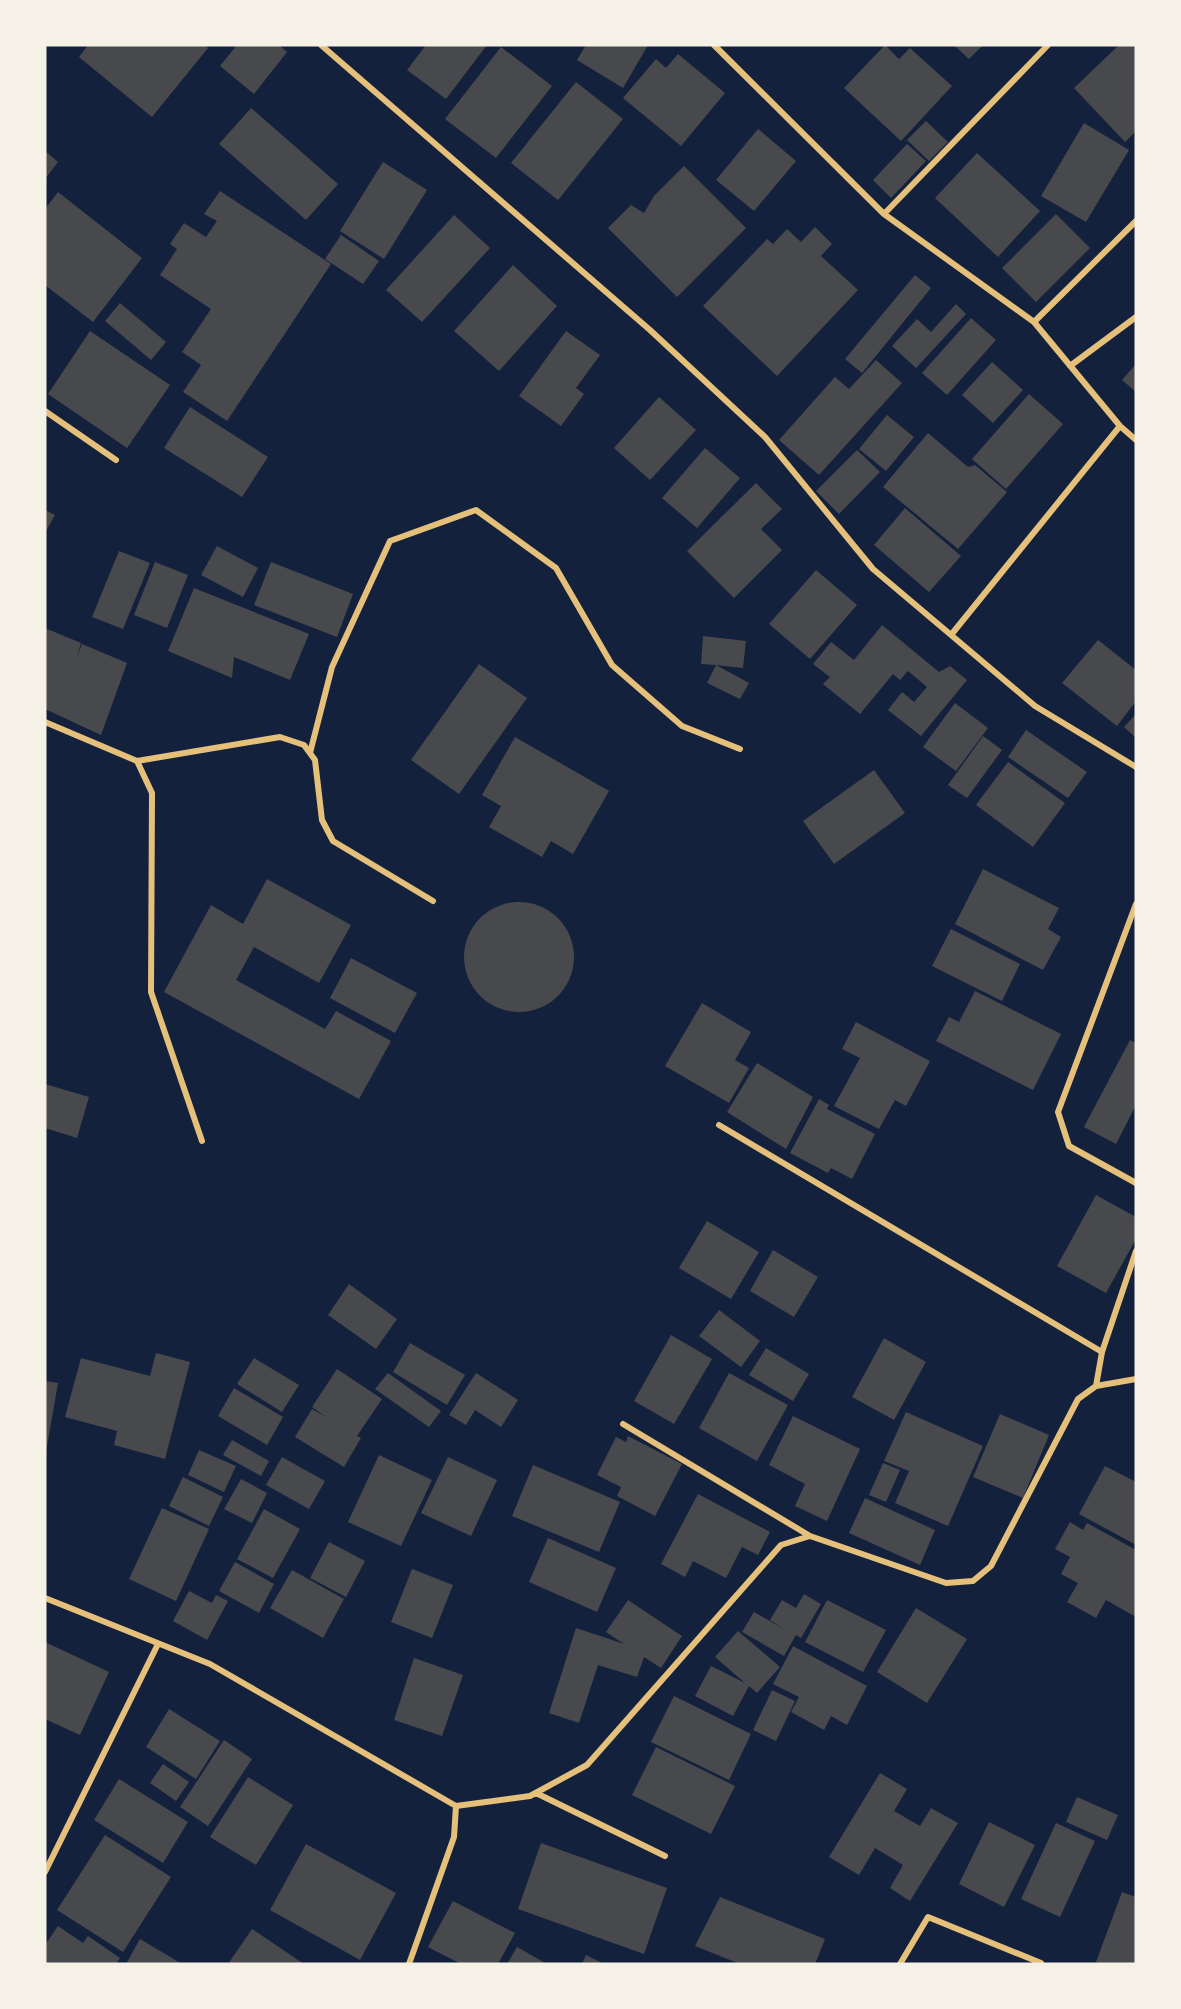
<svg xmlns="http://www.w3.org/2000/svg" width="1181" height="2009" viewBox="0 0 1181 2009" font-family="'Archivo Narrow',sans-serif">
<rect width="100%" height="100%" fill="#14213d"/>
<!-- building -->
<path fill="#48494c" d="M88 45H205L208 48 152 117 79 57Z
M237 45H279L287 52 254 94 220 66Z
M426 45H487L446 99 407 70Z
M586 45H648L623 88 577 60Z
M885 45 899 59 910 48 952 86 901 141 844 88Z
M954 45H983L969 59Z
M1119 45H1136V131L1125 142 1074 88Z
M501 47 552 86 496 158 445 119Z
M678 54 725 93 681 146 623 98 656 59 666 68Z
M576 82 623 119 558 200 511 163Z
M251 108 338 184 306 220 219 144Z
M926 121 948 142 929 161 907 140Z
M1084 123 1129 150 1086 222 1041 196Z
M758 129 796 161 754 211 716 180Z
M907 144 926 161 891 198 873 180Z
M45 151 58 162 45 179Z
M977 153 1040 211 998 257 935 198Z
M383 162 427 190 384 259 340 231Z
M684 166 746 228 677 297 608 228 631 205 644 213 654 196Z
M220 191 331 264 227 421 183 392 201 365 182 352 211 309 160 275 177 249 170 244 184 223 206 237 217 221 204 214Z
M58 192 142 258 93 322 45 285V209Z
M1056 214 1090 248 1036 302 1002 268Z
M454 215 490 248 422 322 386 290Z
M815 227 832 244 821 256 858 290 777 376 703 306 767 239 773 244 787 229 801 242Z
M341 235 379 261 363 284 325 259Z
M513 265 557 306 499 371 454 331Z
M915 275 931 288 862 373 845 359Z
M120 303 166 342 151 360 105 321Z
M956 304 966 314 916 368 892 346 917 319 931 332Z
M971 318 996 340 947 395 922 373Z
M90 331 170 385 127 448 48 394Z
M566 331 600 355 576 388 584 394 561 426 519 396Z
M876 360 902 383 819 475 779 440 835 377 849 389Z
M992 362 1023 390 993 423 962 395Z
M1136 364V392L1122 380Z
M1029 394 1063 424 1006 489 972 459Z
M659 397 696 430 650 480 614 448Z
M190 407 268 457 242 497 164 448Z
M887 415 914 437 886 471 859 449Z
M928 433 968 467 975 465 1007 492 958 549 883 487Z
M705 448 740 478 697 528 662 498Z
M857 450 880 472 839 514 816 491Z
M756 483 782 509 761 529 782 550 734 598 687 551Z
M905 508 961 556 929 592 874 545Z
M45 510 55 515 45 533Z
M217 546 258 568 243 597 201 575Z
M119 551 150 563 123 629 92 617Z
M155 562 188 575 167 628 134 615Z
M271 562 353 594 337 637 254 605Z
M816 570 857 605 810 659 769 624Z
M194 588 309 634 290 680 234 657 232 678 168 651Z
M882 625 939 672 950 666 967 680 921 736 888 710 902 692 914 702 927 687 908 671 900 680 893 674 860 714 823 684 830 677 813 664 831 642 854 660Z
M45 628 81 643 77 656 82 644 127 663 101 735 45 709Z
M703 636 746 641 743 668 716 665 749 683 740 699 707 683 716 665 701 664Z
M1098 640 1136 670V701L1117 726 1062 683Z
M479 664 527 698 459 794 411 760Z
M955 703 988 728 956 771 923 747Z
M1136 714V738L1124 727Z
M1026 730 1087 772 1068 798 1008 757Z
M983 736 1002 750 967 798 948 785Z
M515 737 609 791 573 854 551 841 542 857 489 827 501 806 482 795Z
M1008 762 1065 803 1033 847 976 805Z
M874 770 905 813 834 864 803 821Z
M983 869 1059 908 1048 929 1061 937 1043 970 955 924Z
M267 879 351 925 319 983 254 947 236 980 325 1029 336 1011 391 1041 359 1099 164 992 211 905 243 924Z
M464 957a55 55 0 1 1 110 0a55 55 0 1 1-110 0Z
M951 929 1020 964 1002 1001 932 966Z
M351 958 417 993 395 1033 330 998Z
M975 991 1061 1034 1033 1090 936 1041 949 1017 959 1022Z
M702 1003 751 1032 735 1060 749 1068 729 1103 665 1066Z
M856 1022 930 1061 906 1106 895 1100 879 1129 834 1106 860 1058 842 1049Z
M1130 1040 1136 1043V1105L1116 1144 1084 1127Z
M757 1063 813 1097 786 1149 727 1112Z
M45 1084 89 1097 77 1138 45 1128Z
M819 1099 829 1105 827 1109 875 1134 852 1179 831 1168 828 1173 790 1153Z
M1096 1195 1136 1217V1239L1106 1293 1057 1266Z
M707 1221 759 1252 731 1299 679 1268Z
M773 1250 818 1277 794 1317 750 1291Z
M349 1284 397 1319 376 1349 328 1315Z
M719 1310 760 1341 741 1367 699 1336Z
M671 1335 712 1359 674 1424 634 1401Z
M884 1338 926 1362 894 1420 852 1397Z
M410 1343 465 1375 447 1405 393 1372Z
M766 1348 809 1374 793 1401 749 1375Z
M156 1353 190 1362 165 1459 114 1445 117 1431 65 1417 81 1358 150 1376Z
M254 1358 299 1385 282 1412 237 1384Z
M337 1369 382 1399 357 1436 361 1438 344 1467 295 1437 312 1409 326 1417 312 1407Z
M388 1373 441 1411 429 1427 375 1389Z
M476 1373 518 1400 501 1427 475 1410 466 1425 449 1415Z
M729 1373 788 1405 757 1461 699 1428Z
M45 1381 58 1383 46 1452H45Z
M234 1388 283 1417 267 1445 218 1416Z
M906 1412 983 1446 948 1526 895 1503 909 1471 884 1461Z
M1000 1414 1049 1435 1023 1498 973 1477Z
M793 1416 860 1449 827 1521 795 1506 805 1484 769 1465Z
M628 1436 682 1464 655 1516 617 1496 621 1487 597 1475 616 1437 626 1442Z
M232 1440 269 1461 261 1476 223 1455Z
M199 1450 236 1466 224 1492 188 1475Z
M379 1455 432 1480 401 1546 348 1522Z
M282 1457 325 1481 309 1509 266 1485Z
M448 1457 497 1480 471 1536 421 1513Z
M883 1463 900 1470 886 1502 869 1495Z
M533 1465 620 1502 599 1552 512 1516Z
M1105 1466 1136 1482V1545L1079 1514Z
M183 1477 223 1497 209 1526 169 1506Z
M241 1479 267 1493 252 1523 224 1509Z
M698 1494 770 1532 758 1555 742 1547 726 1578 693 1561 685 1577 661 1564Z
M865 1498 935 1530 920 1565 849 1533Z
M162 1508 209 1529 176 1601 129 1579Z
M264 1509 300 1529 273 1578 237 1559Z
M1070 1522 1083 1530 1087 1523 1136 1550V1617L1106 1600 1096 1618 1067 1602 1078 1583 1061 1574 1070 1557 1055 1549Z
M548 1538 616 1568 597 1612 529 1582Z
M329 1542 365 1561 346 1597 310 1578Z
M235 1562 274 1584 259 1613 219 1591Z
M412 1569 453 1585 432 1638 391 1622Z
M292 1570 344 1599 323 1638 270 1608Z
M189 1591 212 1603 216 1595 228 1601 207 1640 173 1621Z
M804 1594 821 1604 801 1638 796 1635 784 1656 742 1632 754 1612 784 1629 770 1620 782 1600 796 1608Z
M628 1600 682 1636 661 1668 644 1657 637 1677 598 1665 579 1723 549 1713 576 1628 624 1644 606 1632Z
M827 1600 886 1630 863 1672 805 1642Z
M916 1608 967 1639 927 1703 877 1672Z
M738 1631 780 1667 757 1693 749 1686 733 1716 695 1696 711 1666 745 1683 715 1657Z
M45 1642 109 1672 80 1735 45 1719Z
M793 1646 867 1686 847 1725 831 1716 824 1730 791 1712 799 1697 773 1684Z
M414 1658 463 1675 442 1736 394 1720Z
M772 1690 795 1701 776 1741 753 1730Z
M674 1696 751 1734 729 1780 651 1742Z
M169 1709 220 1741 196 1779 146 1747Z
M224 1740 252 1759 208 1826 180 1807Z
M656 1747 735 1786 711 1834 632 1795Z
M163 1764 189 1782 176 1801 150 1783Z
M880 1773 907 1789 894 1811 920 1826 931 1808 958 1823 910 1901 890 1888 903 1865 875 1848 859 1875 829 1857Z
M248 1777 293 1805 256 1865 210 1837Z
M119 1779 188 1822 163 1863 94 1820Z
M1077 1797 1118 1815 1107 1840 1066 1822Z
M989 1822 1035 1845 1004 1907 959 1884Z
M1056 1823 1095 1841 1060 1917 1021 1899Z
M105 1835 171 1877 123 1952 57 1910Z
M541 1843 667 1888 644 1954 518 1909Z
M306 1844 396 1893 360 1960 270 1910Z
M1122 1892 1136 1897V1964H1102L1096 1962Z
M720 1897 825 1939 815 1964H740L695 1946Z
M453 1901 515 1933 498 1964H461L428 1947Z
M58 1926 83 1943 88 1936 120 1958 116 1964H45V1945Z
M252 1929 304 1964H228Z
M140 1939 182 1964H126Z
M517 1947 547 1964H507Z
M586 1955 604 1964H582Z"/>
<g fill="none" stroke-linecap="round" stroke-linejoin="round">
<!-- minor -->
<path stroke="#e5c07b" stroke-width="6" d="M321 45 650 330 765 437 873 569 1035 706 1136 767
M714 45 884 214 1034 322 1120 426 1136 440
M884 214 1048 45
M1034 322 1136 221
M1070 366 1136 317
M45 411 116 460
M951 635 1120 426
M45 722 137 761 152 793 151 992 202 1141
M310 753 332 667 390 541 476 510 556 568 612 665 682 726 740 749
M137 761 280 737 304 745 315 760 322 820 333 841 433 901
M1136 904 1058 1112 1069 1146 1136 1183
M719 1125 1102 1352
M1096 1386 1102 1352 1136 1251
M623 1424 810 1536
M45 1598 210 1664 456 1806
M536 1793 665 1856
M456 1806 530 1796 587 1765 781 1545 810 1536 946 1583 973 1581 991 1566 1078 1399 1096 1386 1136 1379
M45 1872 158 1644
M409 1964 454 1837 456 1806
M900 1964 928 1917 1041 1963"/>
</g>
<!-- border -->
<rect width="1181" height="2009" fill="none" stroke="#f6f1e7" stroke-width="93"/>
</svg>
